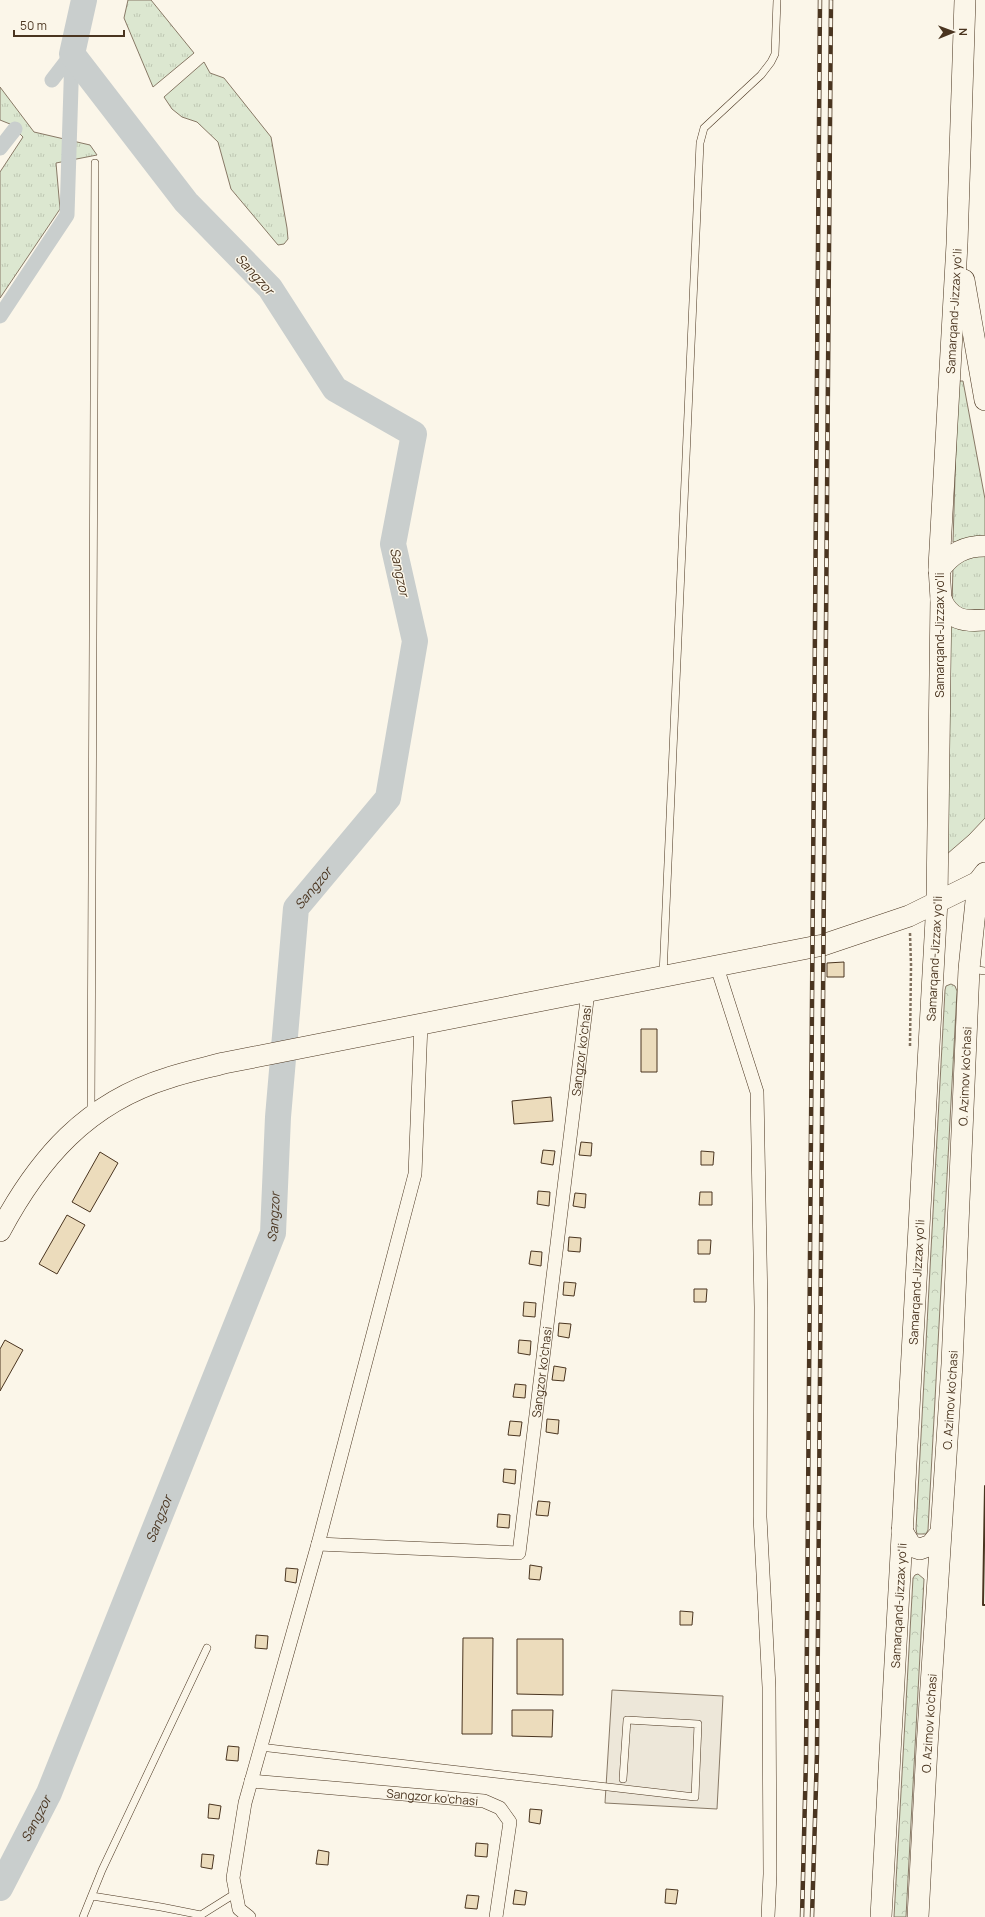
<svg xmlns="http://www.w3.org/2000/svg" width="985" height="1917" viewBox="0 0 985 1917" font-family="Manrope,sans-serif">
<defs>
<pattern id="grass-tufts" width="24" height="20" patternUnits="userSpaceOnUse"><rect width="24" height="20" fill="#dce7d0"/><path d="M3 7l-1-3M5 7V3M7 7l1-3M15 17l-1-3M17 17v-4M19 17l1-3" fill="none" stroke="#bec7b2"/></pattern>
<pattern id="forest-crowns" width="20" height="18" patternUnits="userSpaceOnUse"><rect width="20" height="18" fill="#dce7d0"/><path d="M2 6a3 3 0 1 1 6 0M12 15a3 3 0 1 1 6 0" fill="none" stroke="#bec7b2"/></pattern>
</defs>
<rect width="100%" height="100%" fill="#fbf6e9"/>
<!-- grass -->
<path fill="url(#grass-tufts)" stroke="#887966" d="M128 0H151L194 53 153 87 124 18Z
M204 62 210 73 224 78 271 137 287 228 288 239 284 244 278 245 231 189 218 142 197 122 182 117 172 109 164 97Z
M0 87 34 132 90 145 97 155 56 163 60 209 0 298V172L23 137 10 124 0 120Z
M958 381H963L985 499V539L953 542Z
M985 553V610H958L952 607 953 565 958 560Z
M950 624 985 625V818L969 835 947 854Z"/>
<!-- forest -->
<path fill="url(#forest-crowns)" stroke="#887966" d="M951 984 955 986 957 991 928 1530 926 1534H917L916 1529 945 990 946 986Z
M918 1574 924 1579 906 1917H894L913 1578 915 1575Z"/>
<!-- parking -->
<path fill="#ede7d9" stroke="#887966" d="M612 1690 723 1696 717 1809 605 1803Z"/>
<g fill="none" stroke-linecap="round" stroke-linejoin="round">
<!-- canal -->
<path stroke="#c9cecd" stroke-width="15" d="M52 80 72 54
M0 148 15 129
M0 316 67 215 72 54"/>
<!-- river -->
<path stroke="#c9cecd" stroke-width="26" id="s1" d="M0 1888 49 1793 273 1233 278 1117 296 908 388 798 415 641 393 544 414 434 335 389 270 288 186 202 72 54 84 0"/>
</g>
<!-- building -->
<path fill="#ecdcbc" stroke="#4a3520" d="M844 962V977H827V963Z
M641 1029H657V1072H641Z
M551 1097 553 1121 514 1124 512 1101Z
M581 1142 592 1143 591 1156 579 1155Z
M543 1150 555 1151 553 1165 541 1163Z
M701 1151 714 1152 713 1165H701Z
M100 1152 118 1163 90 1212 72 1202Z
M538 1191 550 1192 549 1206 537 1204Z
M700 1192H712V1205H699Z
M575 1193 586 1194 585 1208 573 1206Z
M67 1215 85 1225 57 1274 39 1264Z
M569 1237 581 1238 580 1252 568 1251Z
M698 1240H711L710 1254H698Z
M531 1251 542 1252 541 1266 529 1264Z
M564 1282 576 1283 574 1296 563 1295Z
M694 1289H707L706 1302H694Z
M524 1302 536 1303 535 1317 523 1316Z
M559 1323 571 1324 569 1338 558 1336Z
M5 1340 23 1350 0 1391V1349Z
M519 1340 531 1341 530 1355 518 1353Z
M554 1366 566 1368 564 1381 552 1380Z
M515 1384 526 1385 525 1398 513 1397Z
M547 1419 559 1420 558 1434 546 1432Z
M510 1421 522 1422 520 1436 508 1435Z
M504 1469 516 1470 515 1484 503 1482Z
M538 1501 550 1502 548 1516 536 1515Z
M498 1514 510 1515 509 1528 497 1527Z
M530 1565 542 1567 540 1580 529 1579Z
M286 1568 298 1569 296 1583 285 1581Z
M680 1611 693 1612 692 1625H680Z
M256 1635 268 1636 267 1649 255 1648Z
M463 1638H493L492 1734H462Z
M517 1639H563V1695L517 1694Z
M512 1710H553L552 1737 512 1736Z
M228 1746 239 1747 238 1761 226 1760Z
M209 1804 221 1806 219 1819 208 1818Z
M530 1809 542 1810 540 1824 529 1822Z
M476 1843 488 1844 487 1857 475 1856Z
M318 1850 329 1852 328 1865 316 1864Z
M202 1854 214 1855 212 1869 201 1867Z
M666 1889 678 1890 676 1904 665 1903Z
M515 1890 527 1892 525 1905 513 1904Z
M467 1895 479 1896 477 1909 465 1908Z"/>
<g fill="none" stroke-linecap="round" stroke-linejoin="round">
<!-- lane casing -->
<g stroke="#4a3520" stroke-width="8">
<path id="lane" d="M971 969 985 971
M663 975 700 143 704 128 761 75 771 62 775 54 777 0
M91 1113 95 163
M260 1747 695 1797 698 1724 627 1720 623 1779
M92 1896 161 1907 201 1915 236 1893
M83 1917 102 1870 207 1648"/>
</g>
<!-- street casing -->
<g stroke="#4a3520" stroke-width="14">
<g id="street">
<path d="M717 967 757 1092 761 1307 760 1517 769 1687 770 1874 768 1917"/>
<path d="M318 1544 415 1174 421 1024"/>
<path id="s2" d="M251 1781 484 1801 500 1808 510 1822 496 1917"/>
<path id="s3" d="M249 1917 239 1909 233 1878 245 1803 318 1544 519 1553 588 992"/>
</g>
</g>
<!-- primary casing -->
<g stroke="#4a3520" stroke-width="22">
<g id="primary">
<path d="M964 280 985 400"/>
<path d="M939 570C952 553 964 546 985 546"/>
<path d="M941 599C950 620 964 622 985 620"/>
<path d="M0 1231C39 1158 87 1103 168 1078 186 1072 205 1068 224 1063L823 945 909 916 978 882 985 873"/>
<path d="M902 1531 911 1546 920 1549 931 1545 940 1534"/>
<path id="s4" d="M881 1917 937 901 941 599 939 567 957 244 965 0"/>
<path id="s5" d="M918 1917 927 1747 952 1364 969 969 978 882"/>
</g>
</g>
<!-- path -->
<path stroke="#7f6f5c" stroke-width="2.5" stroke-dasharray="3 2" stroke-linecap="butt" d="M910 933 911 965 910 1046"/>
<!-- lane -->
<use href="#lane" stroke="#fbf6e9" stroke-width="7"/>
<!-- street -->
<use href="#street" stroke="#fbf6e9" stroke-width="13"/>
<!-- primary -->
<use href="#primary" stroke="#fbf6e9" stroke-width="21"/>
<!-- rail casing -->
<g stroke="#4a3520" stroke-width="4.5">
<path id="rail" d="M802 1917 806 1759 820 0
M812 1917 817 1753 831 0"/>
</g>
<!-- rail -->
<use href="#rail" stroke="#fbf6e9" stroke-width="3" stroke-dasharray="9" stroke-linecap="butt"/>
<!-- wall -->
<path stroke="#4a3520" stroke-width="2" d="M985 1486 983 1605H985"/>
</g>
<g text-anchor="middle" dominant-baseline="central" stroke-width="3" stroke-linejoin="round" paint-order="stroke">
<!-- street labels -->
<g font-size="12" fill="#4a3520" stroke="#fbf6e9">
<text stroke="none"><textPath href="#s4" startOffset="1608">Samarqand-Jizzax yo'li</textPath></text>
<text transform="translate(939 635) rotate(-90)">Samarqand-Jizzax yo'li</text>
<text stroke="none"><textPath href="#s4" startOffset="960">Samarqand-Jizzax yo'li</textPath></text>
<text stroke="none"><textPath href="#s3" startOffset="1097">Sangzor ko'chasi</textPath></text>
<text stroke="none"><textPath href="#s5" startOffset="842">O. Azimov ko'chasi</textPath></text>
<text stroke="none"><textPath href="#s4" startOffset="636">Samarqand-Jizzax yo'li</textPath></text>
<text stroke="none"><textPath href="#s3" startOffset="773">Sangzor ko'chasi</textPath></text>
<text stroke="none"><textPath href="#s5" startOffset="518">O. Azimov ko'chasi</textPath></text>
<text stroke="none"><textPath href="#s4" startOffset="312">Samarqand-Jizzax yo'li</textPath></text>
<text stroke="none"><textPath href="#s5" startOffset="194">O. Azimov ko'chasi</textPath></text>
<text stroke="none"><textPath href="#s2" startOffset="182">Sangzor ko'chasi</textPath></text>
</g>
<!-- water labels -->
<g font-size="13" font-style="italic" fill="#4a3520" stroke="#fbf6e9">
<text transform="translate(255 274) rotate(48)">Sangzor</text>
<text transform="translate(400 572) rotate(78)">Sangzor</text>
<text stroke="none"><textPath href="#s1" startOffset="1062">Sangzor</textPath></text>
<text stroke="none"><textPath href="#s1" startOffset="726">Sangzor</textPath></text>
<text stroke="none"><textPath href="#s1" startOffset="402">Sangzor</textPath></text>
<text stroke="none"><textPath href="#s1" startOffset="78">Sangzor</textPath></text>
</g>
</g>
<!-- north arrow -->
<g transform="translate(953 32) rotate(89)" stroke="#fbf6e9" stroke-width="3" paint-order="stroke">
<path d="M0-3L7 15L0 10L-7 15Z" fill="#4a3520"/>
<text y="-6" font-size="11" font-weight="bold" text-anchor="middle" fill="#4a3520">N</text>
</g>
<!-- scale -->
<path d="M14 30v6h110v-6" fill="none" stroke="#4a3520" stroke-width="2"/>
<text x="20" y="30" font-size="12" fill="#4a3520" stroke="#fbf6e9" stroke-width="3" paint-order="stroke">50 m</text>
</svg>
